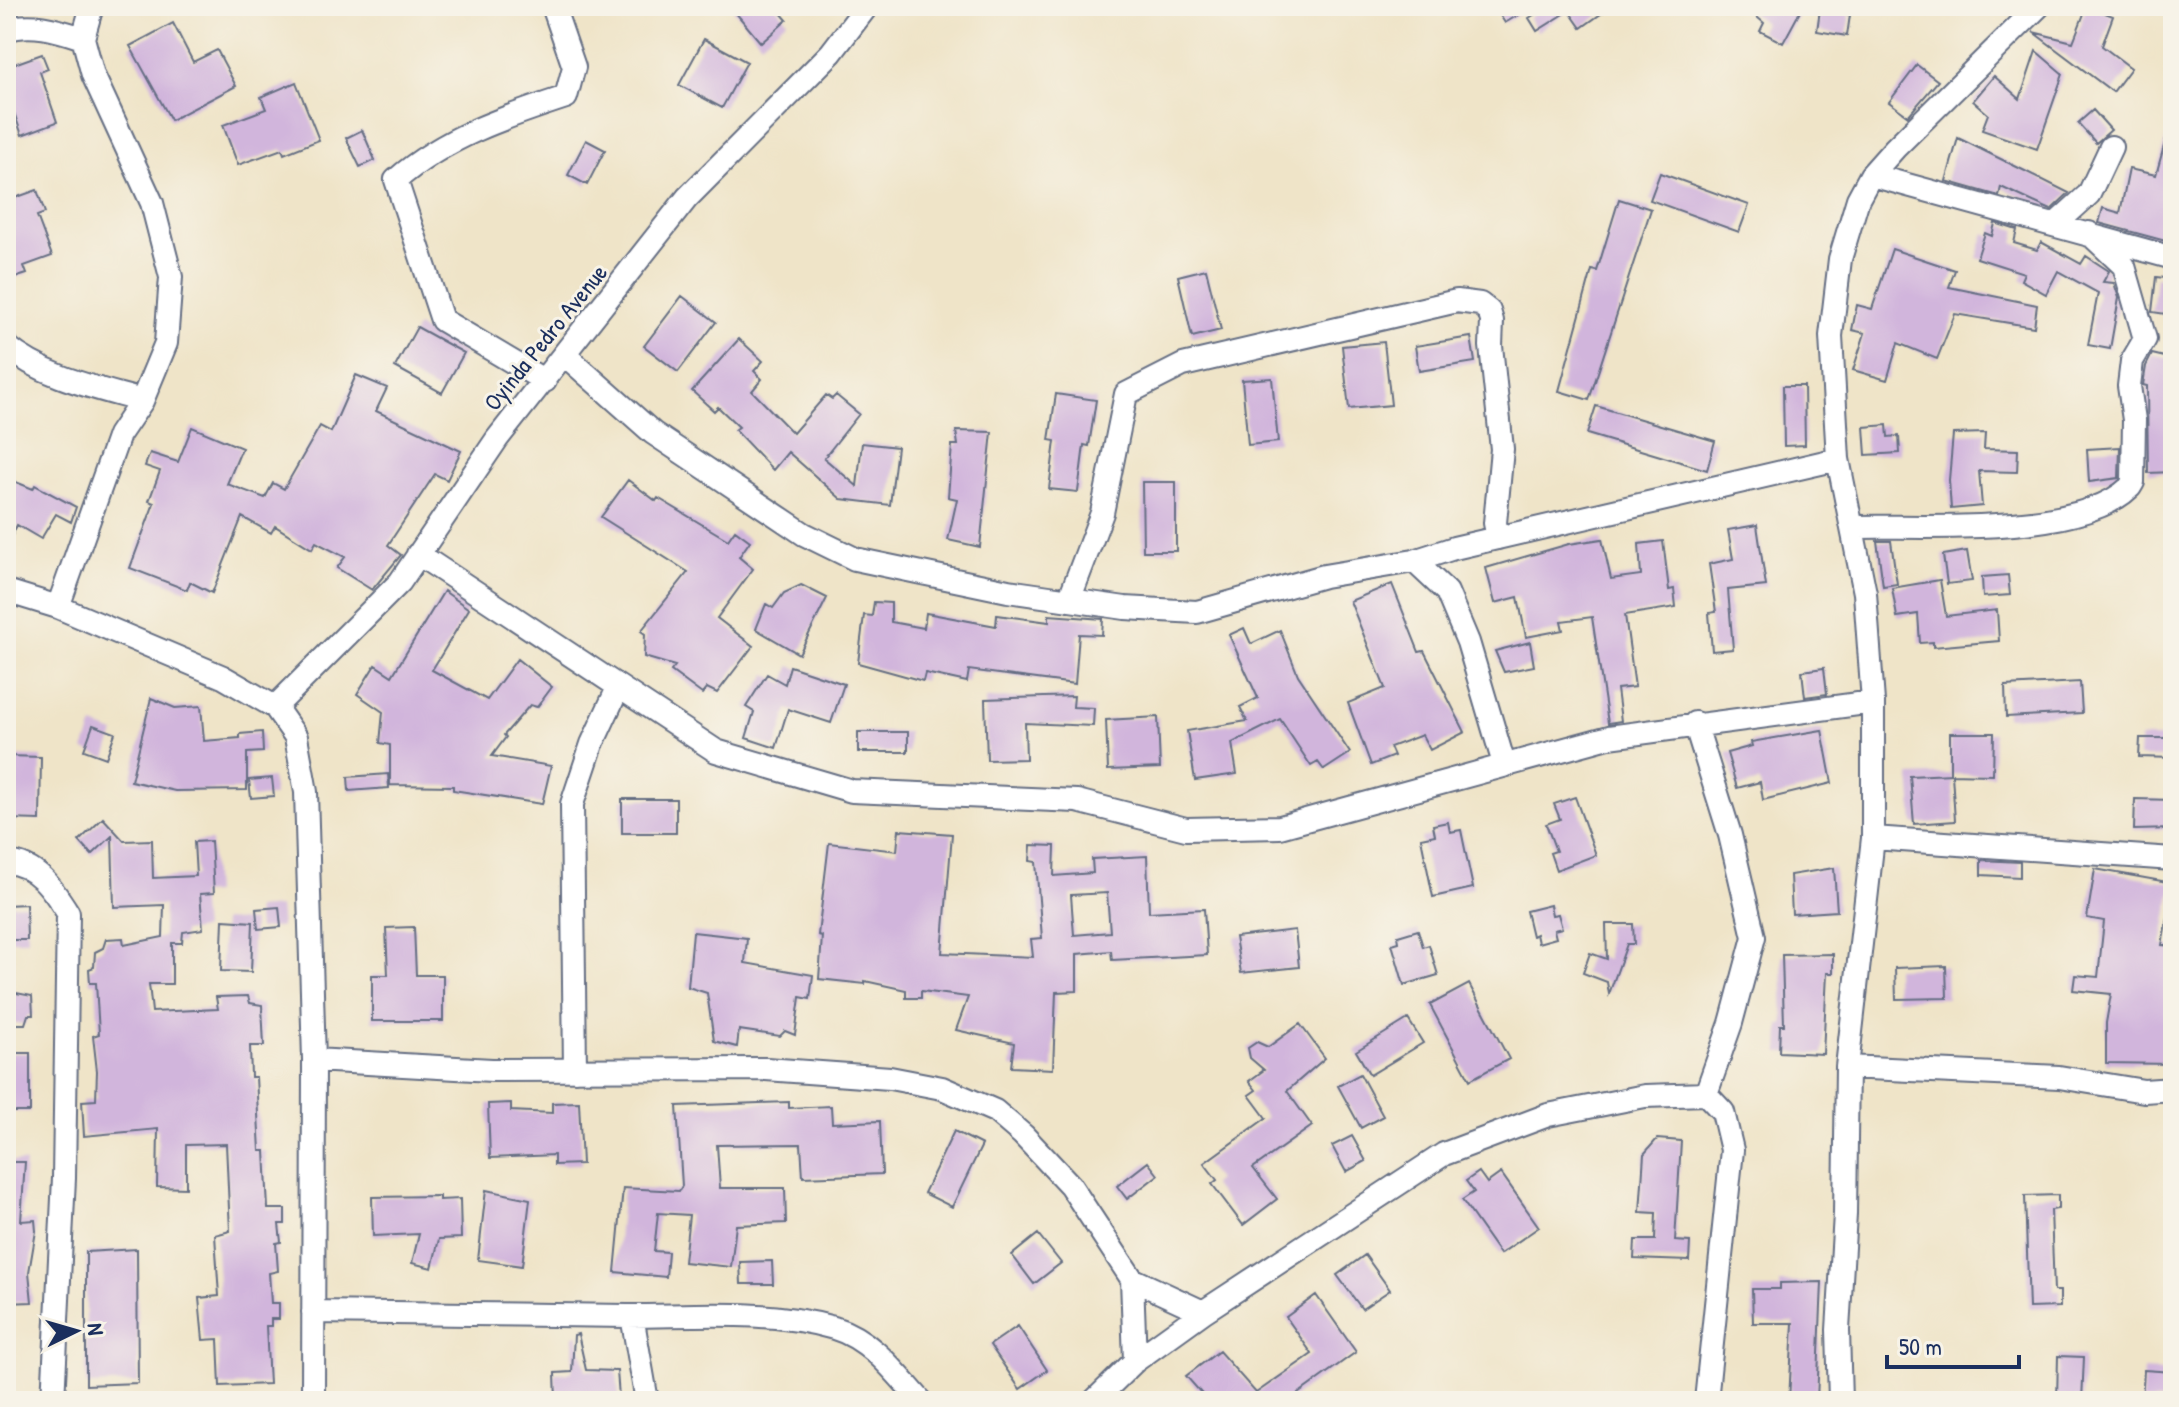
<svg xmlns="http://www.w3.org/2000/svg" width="2179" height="1407" viewBox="0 0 2179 1407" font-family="'Patrick Hand',sans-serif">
<rect width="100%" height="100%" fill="#f7f3e8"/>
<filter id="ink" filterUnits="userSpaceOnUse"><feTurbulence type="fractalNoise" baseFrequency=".0125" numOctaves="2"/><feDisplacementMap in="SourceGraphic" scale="16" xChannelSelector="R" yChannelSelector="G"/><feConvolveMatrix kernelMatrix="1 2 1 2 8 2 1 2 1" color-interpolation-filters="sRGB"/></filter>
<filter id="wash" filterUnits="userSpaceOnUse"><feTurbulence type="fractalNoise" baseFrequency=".006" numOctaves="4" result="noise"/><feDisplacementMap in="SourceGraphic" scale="32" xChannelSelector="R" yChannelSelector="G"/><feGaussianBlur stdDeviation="1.8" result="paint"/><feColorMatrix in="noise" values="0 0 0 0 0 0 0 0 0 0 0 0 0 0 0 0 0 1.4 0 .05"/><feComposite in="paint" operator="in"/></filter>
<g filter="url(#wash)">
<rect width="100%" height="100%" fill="#efe4c8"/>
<g id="blocks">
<!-- building -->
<path fill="#d1b5dc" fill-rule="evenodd" d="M730 6H775L787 20 761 43Z
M1494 6H1533L1505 23Z
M1548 6H1612L1581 28 1569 11 1537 31 1529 18Z
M1744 6H1803L1783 43 1760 31 1764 23Z
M2087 6 2113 16 2102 46 2131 68 2113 92 2033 32 2073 42Z
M1820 9 1850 15 1847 36 1817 31Z
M173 23 193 62 217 50 236 86 171 120 130 46Z
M704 39 747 62 722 108 679 85Z
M2036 51 2063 74 2037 149 1982 130 1988 114 1973 101 1994 76 2020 99Z
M42 54 48 69 40 72 57 122 22 135 7 93 12 92 6 67Z
M1917 65 1938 81 1908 116 1889 102Z
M296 82 319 140 284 154 282 149 238 165 223 125 266 109 261 97Z
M2093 110 2111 130 2096 143 2078 123Z
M2169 128 2173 129V243L2099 223 2103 208 2120 213 2129 169 2156 175Z
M362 130 375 160 360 167 346 138Z
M1958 138 2023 170 2069 193 2051 210 2001 187 1999 196 1946 181Z
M586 140 605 150 587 185 568 175Z
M1660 173 1749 205 1739 232 1650 200Z
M37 190 45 213 37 216 52 256 24 266 27 274 11 279 6 265V201Z
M1619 199 1651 209 1589 400 1559 391 1592 270 1597 271Z
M1995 223 2017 230 2014 243 2037 250 2041 242 2081 264 2086 256 2109 271 2103 282 2114 283 2119 298 2110 349 2088 345 2098 293 2058 271 2046 294 2021 280 2024 273 1977 258 1985 233 1992 236Z
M1892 249 1955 270 1949 287 2037 305 2034 327 1955 314 1937 359 1898 343 1887 380 1853 370 1865 333 1852 330 1857 305 1872 309Z
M1206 269 1221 330 1192 337 1178 276Z
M2156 277 2173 279V315L2152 312Z
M682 296 716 322 678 372 644 346Z
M417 327 464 353 442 393 395 367Z
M1471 337 1475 362 1419 371 1415 346Z
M739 339 763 361 754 371 762 379 752 391 793 433 826 395 832 399 836 395 859 414 824 458 857 486 862 443 897 447 890 505 841 499 788 452 773 470 735 430 739 427 718 407 714 411 692 391Z
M1384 342 1391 405 1349 409 1342 346Z
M2152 354 2173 359V472L2148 473 2147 386 2143 385 2146 366Z
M356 375 387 388 376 411 461 451 447 480 435 474 388 545 401 555 372 590 337 568 345 557 316 542 312 549 275 526 271 533 242 517 212 593 190 582 187 590 130 568 154 503 149 501 160 471 145 466 150 453 178 462 192 427 242 448 227 484 265 498 273 483 284 489 320 426 331 432Z
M1272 378 1278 442 1248 445 1242 380Z
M1783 386H1804L1805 445 1784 446Z
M1056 394 1096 400 1089 446 1084 445 1078 492 1049 489 1055 441 1049 440Z
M1596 406 1715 441 1707 470 1587 434Z
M1887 425 1888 437 1899 436 1900 453 1866 455 1864 427Z
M956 431 992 432 980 547 948 540 957 499 948 497 952 445H958Z
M1985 433 1984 449 2018 450 2017 472 1979 471 1982 506 1951 509 1949 480 1953 434Z
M2120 447 2119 478 2089 482 2087 449Z
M6 478 33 489 35 485 76 507 71 522 56 514 41 539 17 525 6 548Z
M628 480 656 501 658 498 728 540 735 530 750 541 739 557 753 569 717 618 753 646 717 693 707 688 702 694 671 671 675 666 644 657 645 634 641 631 688 572 601 517Z
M1142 482H1176V551H1143Z
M1757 525 1766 586 1728 590 1733 649 1712 651 1709 613 1716 612 1709 564 1733 559 1728 530Z
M1602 539 1611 579 1641 575 1639 544 1663 541 1669 590 1674 589 1676 607 1625 615 1635 687 1617 689 1621 721 1608 723 1592 617 1561 621 1563 630 1526 637 1518 597 1495 603 1486 568 1569 544Z
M1877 541H1891L1897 584 1883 586Z
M1967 551 1972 581 1947 584 1943 555Z
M2008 575 2010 595 1983 597 1982 577Z
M1940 580 1946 616 1997 610 1999 641 1933 647V642L1920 643 1918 614 1897 617 1892 588Z
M1392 584 1419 652 1424 651 1465 732 1430 750 1422 735 1390 747 1394 756 1371 765 1348 703 1385 688 1350 601Z
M801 585 827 598 799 654 756 629 766 604 773 608 784 593Z
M444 591 469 609 432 670 487 700 517 659 552 687 537 707 530 705 504 735 506 737 492 756 551 766 542 804 453 790V786L390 785V745L380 743 383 712 357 694 375 665 392 676Z
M874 602 891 603V622L924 628 926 613 996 626 997 615 1049 622V615L1103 619 1102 635 1079 634 1075 684 969 670 967 682 925 673 923 681 858 663 864 615 872 616Z
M1244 628 1251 644 1280 630 1298 675 1350 753 1324 770 1318 762 1311 766 1280 719 1232 743 1237 774 1195 780 1187 731 1247 721 1240 707 1258 698 1229 635Z
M1530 642 1534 666 1504 672 1495 651Z
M790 666 844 684 831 723 788 709 776 748 746 738 754 712 746 707 767 674 785 684Z
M1824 668 1827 694 1805 697 1802 671Z
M2080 682 2082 713 2006 717 2005 686Z
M1074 696 1073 707 1094 708 1093 726 1025 723 1026 759 987 760 985 699Z
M151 698 175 708 201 706 204 741 240 738V734L262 732 263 752 247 753V790L175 791 131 781Z
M1158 717 1160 768 1108 770 1106 720Z
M93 725 115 733 106 758 84 750Z
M1822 730 1832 783 1763 800 1760 782 1737 788 1727 753 1752 746 1751 742Z
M858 732H908V752H858Z
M1950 733H1994L1993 775 1950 774Z
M2140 738H2173V758L2139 757Z
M9 756 41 757 40 820 8 819Z
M388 774 389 788 349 791 348 777Z
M1952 774 1955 821 1914 824 1910 776Z
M272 778 274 796 251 798 249 780Z
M1575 797 1596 855 1556 870 1550 853 1556 851 1546 824 1560 819 1554 804Z
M622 799H676V833H622Z
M2135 799 2173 800V829L2134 830Z
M103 818 124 841 152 840 153 878 196 876 194 842 211 841 214 893 200 894 203 929 183 932 182 943H172V984H149L152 1012 218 1009 216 997 248 996 250 1003 262 1005 264 1046H250L251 1077H256L260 1151H265L268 1209H285V1224H279L281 1242 276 1243 278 1271 269 1273 271 1303H279V1319H271V1326H266L269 1384 220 1386 218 1339 203 1340 199 1298 219 1296 215 1235 230 1231 226 1144 186 1145V1188L157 1187 158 1129 84 1136 82 1101 96 1100 97 1071 93 1036 99 1034 96 983H90L89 969 94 967 95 952 103 948 106 939 123 938 124 945 163 937 164 905 114 907 112 836 92 855 79 841Z
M1448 822 1450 832 1461 830 1473 888 1433 897 1421 838 1435 835 1433 825Z
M899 830 952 834 942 953 1033 957 1031 939 1042 938 1036 862 1030 861 1031 845 1055 846 1054 876 1093 873 1092 859 1147 856 1149 912 1204 909 1207 955 1112 960 1111 951 1077 954V991L1056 992 1053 1069 1011 1067 1014 1043 956 1030 968 997 921 991V998H906V990L865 981V984L819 979 822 936 818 935 829 843 897 851ZM1107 893 1110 932 1074 935 1071 895Z
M1981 860 2020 862V877L1981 875Z
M1834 868 1837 911 1792 914 1790 875Z
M2095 869 2173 883 2162 945 2173 946V1064L2106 1063V1023L2111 994 2073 990 2075 975 2098 977 2104 921 2087 918Z
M26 904 27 940H6V905Z
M1550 905 1552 915 1558 914 1562 928 1554 930 1556 938 1538 943 1536 934 1532 936 1526 911Z
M279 907 281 927 258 929 256 909Z
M223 920 253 922 251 972 221 971Z
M1606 924H1633L1634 944H1627L1609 994 1607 982 1583 973 1590 953 1607 959Z
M414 927 416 975H443V1021H372V975H388L386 928Z
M1295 930 1299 967 1241 973 1235 937Z
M1418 930 1423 947 1429 945 1438 975 1404 985 1392 944 1399 942 1398 936Z
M693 932 747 938 745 963 813 975 810 999 800 997 795 1035 785 1031 780 1036 739 1030 737 1047 714 1041 707 993 688 987Z
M1833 954V973H1827L1823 1054 1779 1052 1780 1025H1784L1782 955Z
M1946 966 1947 998 1896 999 1895 968Z
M1469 984 1509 1059 1470 1080 1430 1005Z
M6 991 32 996 33 1015H28L25 1024H6Z
M1408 1019 1423 1043 1370 1075 1356 1051Z
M1300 1024 1325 1058 1287 1091 1312 1126 1253 1168 1277 1199 1243 1225 1212 1184 1217 1180 1204 1163 1266 1118 1249 1095 1256 1090 1249 1081 1264 1070 1250 1058 1248 1048 1257 1042 1268 1047Z
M6 1053H30V1112H6Z
M1360 1074 1383 1116 1361 1128 1338 1086Z
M579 1102 582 1164 554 1165V1155L490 1158 488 1104 511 1103V1111L552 1113V1103Z
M789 1102V1108L831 1106 832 1123 880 1121 882 1174 803 1177 801 1144 717 1145 720 1188H785L786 1223 736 1225 731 1267 684 1262 689 1215 658 1213 654 1251 668 1252 666 1277 615 1272 623 1188 679 1191 682 1186 677 1106Z
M954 1131 982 1145 952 1207 924 1193Z
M1352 1136 1366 1161 1346 1172 1332 1146Z
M1657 1139 1681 1141 1675 1241 1690 1242 1689 1261 1634 1259 1635 1240H1655L1656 1213 1640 1212 1644 1154Z
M6 1162H25L21 1221 35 1220 36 1231 29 1272 32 1302 6 1303V1233H10Z
M1148 1162 1158 1175 1127 1199 1117 1186Z
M1479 1172 1487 1183 1501 1173 1539 1227 1500 1254 1462 1200 1474 1192 1466 1181Z
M486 1190 530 1199 522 1266 478 1260Z
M2058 1195V1209L2051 1210 2054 1291H2060V1307L2029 1308 2025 1196Z
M439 1196V1200L460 1199 461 1238 439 1239 432 1268 412 1263 419 1234 373 1236 372 1197Z
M1038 1234 1061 1263 1034 1284 1012 1255Z
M137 1249 138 1383 86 1385V1252Z
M1365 1255 1390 1290 1362 1309 1337 1275Z
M772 1261 773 1284H741L740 1262Z
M1822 1282 1817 1401H1789L1793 1323H1753L1752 1289H1780V1283Z
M1316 1295 1356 1352 1288 1401H1208L1186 1376 1219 1351 1256 1393 1312 1354 1286 1317Z
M1018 1326 1047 1370 1020 1389 990 1345Z
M578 1334 586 1370 617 1371 619 1397 556 1400 555 1373 572 1372 574 1335Z
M2058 1356 2084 1357 2082 1401H2057Z
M2144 1370 2173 1372 2171 1401H2142Z"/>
</g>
</g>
<g filter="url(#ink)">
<use href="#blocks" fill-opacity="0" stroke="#656e83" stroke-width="2"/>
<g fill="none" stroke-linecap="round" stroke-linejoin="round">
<!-- minor casing -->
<g stroke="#656e83" stroke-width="26">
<path id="minor" d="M6 30C31 21 58 30 83 38
M1871 175 2173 258
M2056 224 2089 194 2111 147
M6 346C43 377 97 388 142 401
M566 356 653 433 804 534 855 559 1008 591 1125 608 1197 612 1324 576 1414 561 1454 548 1838 459
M545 381 442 320 396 180C445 137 505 117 566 97L574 67 553 6
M1854 527C1923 525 2080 537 2130 487L2133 482 2134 420 2129 386 2132 361 2145 339 2124 266 2089 233
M418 554 716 751 852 791 1077 801 1186 829 1280 827 1609 737 1873 702
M1414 561 1447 592 1468 642 1504 764
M6 591 58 607 223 677 275 707 296 737 306 792 314 1060 313 1401
M1069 600 1102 513 1126 394 1183 365 1457 301 1480 304 1489 311 1492 321 1491 346 1502 449 1495 523 1498 538
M58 607 119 435 142 401 166 343 171 277 152 203 93 75 83 38 92 6
M275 707 400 582 497 439 687 198 831 53 867 6
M1695 723 1730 835 1754 937 1731 1023 1706 1094
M1873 838 2173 859
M6 862C37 864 53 889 68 913L64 1178 53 1401
M314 1060 492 1070 766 1069 890 1078 942 1088 995 1111 1023 1135 1070 1185 1132 1279 1203 1312
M1847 1067 2059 1077 2144 1091 2173 1089
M575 1070 572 804 592 744 618 688
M1132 1279 1135 1361
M313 1312C418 1313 523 1315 628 1316 696 1316 768 1309 834 1328 871 1339 896 1373 921 1401
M632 1316 647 1401
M1094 1401 1135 1361 1203 1312 1444 1154 1548 1115 1645 1096 1706 1094 1723 1112 1732 1150 1706 1401
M1840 1401 1838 1330 1845 1214 1847 1067 1873 838V702L1865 593 1838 459 1831 336 1840 259 1858 199 1871 175 1895 148 2039 6"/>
</g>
<!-- minor -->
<use href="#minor" stroke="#fff" stroke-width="22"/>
</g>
</g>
<g text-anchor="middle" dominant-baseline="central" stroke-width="6" stroke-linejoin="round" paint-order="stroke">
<!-- street labels -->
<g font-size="24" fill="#1b2f5e" stroke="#f7f3e8">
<text transform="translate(545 337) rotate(-51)">Oyinda Pedro Avenue</text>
</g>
</g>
<!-- margin -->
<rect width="2179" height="1407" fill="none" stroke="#f7f3e8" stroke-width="32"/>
<!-- north arrow -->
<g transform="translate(76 1331) rotate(85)" stroke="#f7f3e8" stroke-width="6" paint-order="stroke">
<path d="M0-6L14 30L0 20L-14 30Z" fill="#1b2f5e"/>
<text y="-12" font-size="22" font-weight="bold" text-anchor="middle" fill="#1b2f5e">N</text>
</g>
<!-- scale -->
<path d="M1887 1355v12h132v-12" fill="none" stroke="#1b2f5e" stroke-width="4"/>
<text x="1899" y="1355" font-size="24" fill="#1b2f5e" stroke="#f7f3e8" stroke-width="6" paint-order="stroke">50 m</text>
</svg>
